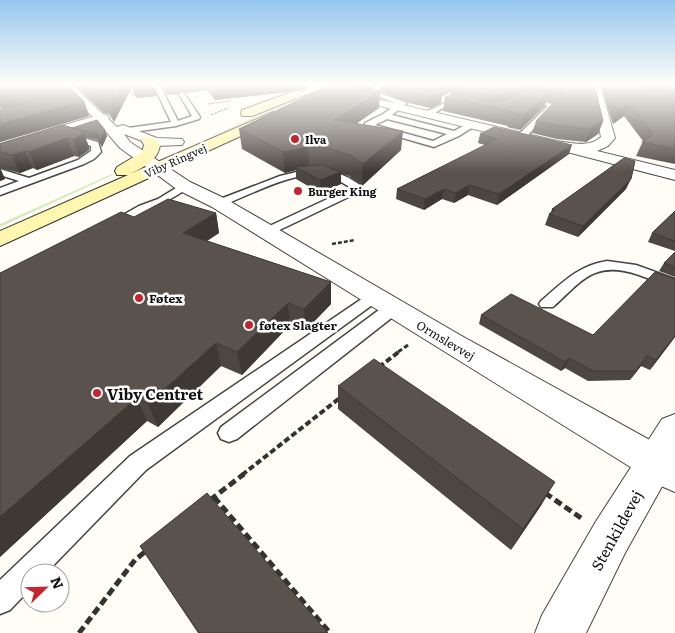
<svg xmlns="http://www.w3.org/2000/svg" width="675" height="633" viewBox="0 0 675 633" font-family="Literata,serif">
<rect width="100%" height="100%" fill="#fffdf5"/>
<!-- green -->
<path fill="#d5ebbd" d="M310 92 317 93 200 142 301 95Z
M112 174 113 175 0 227V224Z"/>
<g fill="none" stroke-linecap="round" stroke-linejoin="round">
<!-- service casing -->
<g stroke="#444" stroke-width="3">
<path id="service" d="M153 84H159L178 121 192 116 179 94 182 92 184 93 200 117 199 119 176 126 111 135V131L114 130 171 122Z
M387 84H396L374 91 407 103 392 115 454 131 469 123 476 125 459 136 434 147 365 127V123L383 114 398 104 367 92 369 88ZM387 119 447 134 433 141 375 125Z
M524 98 557 105 524 139H518V135L548 106 522 101V99Z
M447 102 469 106C462 110 456 105 448 106 439 108 430 120 421 114Z
M66 133 98 142 101 152 94 159 84 164 0 195V188L19 181 0 175V169L29 178 78 160 91 151V146L63 138 62 136Z
M309 169C328 169 345 174 360 185L361 191 267 236 263 235 261 232 263 229 351 188C342 182 333 177 323 175 293 171 250 195 223 205L219 206 213 203 215 201 280 176Z
M184 183 189 186 188 188C165 204 140 214 115 228L111 229 105 225 139 206 158 199Z
M607 261 636 265 675 279V288C663 285 651 279 639 275 594 260 583 280 553 307H541L539 304 541 301C562 283 579 265 607 261Z
M374 292 379 294 382 297 379 300 146 470 46 573H30V589L10 610 0 614V580L130 456 369 294Z
M393 303 399 304 401 308 399 312 237 439 229 442 221 439 218 433 221 427 387 304Z"/>
</g>
<!-- minor casing -->
<g stroke="#444" stroke-width="2">
<path id="minor" d="M590 84H600L615 138 608 146 597 151 675 170V180L571 153 339 96 337 94 343 91 557 141C572 143 589 148 601 137Z
M102 114 107 115 109 118 107 121 0 154V144Z
M675 414V463L625 553 586 633H535L542 615 595 523 662 419Z"/>
</g>
<!-- tertiary casing -->
<g stroke="#444" stroke-width="2">
<path id="tertiary" d="M60 84H71L117 127 123 125 157 138 182 139 184 142 182 145 155 146 124 134 130 142 190 182 226 199 460 335 675 454V492L661 486 212 207 178 190 120 148 97 121Z"/>
</g>
<!-- secondary casing -->
<g stroke="#333" stroke-width="2">
<path id="secondary" d="M314 84H328L327 86 252 116H242L241 113 242 110Z
M273 112 280 116 278 119 0 246V231L128 175H117L115 171 117 167 142 152 144 145 141 140 143 137H153L160 144C159 160 144 167 132 173Z"/>
</g>
<!-- path-far4 -->
<path stroke="#333" stroke-width="1" stroke-dasharray="2.5 1" stroke-linecap="butt" d="M127 84 132 95H139
M208 104 231 101
M211 115 228 108"/>
<!-- path-far3 -->
<path stroke="#333" stroke-width="2.5" stroke-dasharray="4 2" stroke-linecap="butt" d="M332 244 355 240"/>
<!-- path-far2 -->
<path stroke="#333" stroke-width="3" stroke-dasharray="5 2.5" stroke-linecap="butt" d="M398 352 408 345"/>
<!-- path-far1 -->
<path stroke="#333" stroke-width="4" stroke-dasharray="6 3" stroke-linecap="butt" d="M379 367 400 351
M242 475 341 397"/>
<!-- path -->
<path stroke="#333" stroke-width="5" stroke-dasharray="8 4" stroke-linecap="butt" d="M545 493 581 518
M214 497 330 633
M210 500 244 474
M79 633 135 560 146 551"/>
<!-- service -->
<use href="#service" fill="#fff" fill-rule="evenodd"/>
<!-- minor -->
<use href="#minor" fill="#fff" fill-rule="evenodd"/>
<!-- tertiary -->
<use href="#tertiary" fill="#fff" fill-rule="evenodd"/>
<!-- secondary -->
<use href="#secondary" fill="#fff6b0" fill-rule="evenodd"/>
</g>
<!-- wall -->
<path fill="#4d4742" d="M0 84 84 101 89 116 0 142V110L3 109 0 108Z
M73 84H154L157 96 136 98 132 87 114 122 109 114 104 113Z
M161 84H310L306 86V90L215 100 207 90 186 93 181 90 177 94 167 95Z
M318 84H343L349 85V84H373V90L379 108 357 123 401 150 362 186 349 176 341 174V184L320 193 296 179V170L285 173 242 149 239 129 328 86Z
M380 84H594L603 121 598 134 586 142 557 139 532 133 536 121 553 103 546 101 544 107 520 130 507 127 508 126 443 111 445 97 451 95V92L442 96 441 103 430 108 409 103 380 91Z
M600 84H675V164L636 156 643 141 624 116 613 124Z
M62 125 107 136 102 147 98 140 85 137 89 147V150L79 157 74 156 37 170 33 168 20 173 0 168 5 179 0 181V144Z
M480 134 569 154 497 205 468 195 454 203 442 199 424 210 396 199 397 189 485 145 478 143Z
M626 189 578 237 545 225 549 214 551 212 552 209Z
M675 211V251L648 242 652 233Z
M216 213 219 233 207 241 331 282V304L305 331 290 325 242 375 221 366 158 427 147 421 0 557V273L134 217Z
M675 252V277L659 271 664 263Z
M481 315 593 335 675 337 650 370 641 366 630 380 588 381 565 368 561 371 479 324Z
M338 386 542 504 511 550 338 409Z
M140 546 328 633H198Z"/>
<!-- shaded-wall -->
<path fill="#3f3936" d="M123 84H131L132 87 114 122 110 107Z
M132 84H154L157 96 136 98Z
M164 84H180L181 90 177 94 167 95Z
M184 84H205L207 90 186 93Z
M238 84H310L306 86V90L215 100 213 86Z
M447 84H467L457 88 455 99 450 98 451 92 442 96 441 103 430 108 431 97 437 87Z
M532 85 530 95 492 107 494 97Z
M380 92 379 108 334 139V120Z
M548 93 544 107 520 130 524 115Z
M84 101 89 116 0 142V124Z
M629 104 624 116 613 124 617 111Z
M603 121 598 134 586 142 590 129Z
M105 130 107 136 102 147 100 141Z
M83 131 89 147V150L79 157 73 140Z
M403 131 401 150 362 186 363 164Z
M67 138 74 156 37 170 29 152Z
M572 145 569 154 497 205 499 194Z
M308 147 309 167H295L296 170 285 173 283 152Z
M25 151 33 168 20 173 12 155Z
M0 168 5 179 0 181Z
M341 172V184L320 193V180Z
M631 179 626 189 578 237 583 226Z
M469 185 468 195 454 203 456 193Z
M444 189 442 199 424 210 425 199Z
M216 213 219 233 188 253 183 233Z
M331 282V304L305 331 304 309Z
M288 303 290 325 242 375 237 352Z
M675 336V337L650 370 656 360Z
M216 343 221 366 158 427 148 404Z
M647 356 641 366 630 380 636 371Z
M569 358 565 368 561 371 565 362Z
M137 398 147 421 0 557V517Z
M555 482 542 504 511 550 523 529Z"/>
<!-- building -->
<path fill="#5a524d" stroke="#3f3936" d="M0 84H66L84 101 0 124V110L29 102 0 95Z
M83 84H123L110 107 104 99 100 98Z
M210 84H238L213 86Z
M332 84H343L380 92 334 120 403 131 363 164 350 155 323 147H308L283 152 239 129Z
M388 84H447L437 87 436 90 442 92 431 97 410 92Z
M465 84H594L603 121 590 129 561 126 536 121 562 94 532 85 494 97 457 88 452 89Z
M607 84H628L675 94V149L642 142 653 134 629 104 617 111Z
M528 90H537L548 93 524 115 511 113 513 112 445 97 457 94 495 102 506 100Z
M97 120 105 130 100 141 97 134 72 128Z
M62 125 83 131V133L73 140 67 138 29 152 25 151 12 155 0 152V144Z
M494 127 572 145 499 194 469 185 456 193 444 189 425 199 397 189 497 139 480 134Z
M624 158 635 161 631 179 583 226 549 214 555 210 552 209Z
M322 165 341 172 320 180 295 167Z
M168 199 216 213 183 233 331 282 304 309 288 303 237 352 216 343 148 404 137 398 0 517V273L121 212 134 217Z
M675 211V241L652 233Z
M675 252V267L664 263Z
M655 272 675 279V336L656 360 647 356 636 371H593L569 358 565 362 481 315 511 294 593 335Z
M374 359 555 482 523 529 338 386Z
M207 493 328 633H199L140 546Z"/>
<!-- sky -->
<linearGradient id="sky" x2="0" y2="1"><stop stop-color="#95c6ee"/><stop offset="0.49" stop-color="#fffefa"/><stop offset="1" stop-color="#fffefa" stop-opacity="0"/></linearGradient>
<rect width="675" height="172" fill="url(#sky)"/>
<!-- markers -->
<g fill="#c4262e" stroke="#fff" stroke-width="2">
<circle cx="295" cy="139" r="5"/>
<circle cx="298" cy="191" r="5"/>
<circle cx="139" cy="298" r="5"/>
<circle cx="249" cy="325" r="5"/>
<circle cx="97" cy="393" r="5"/>
</g>
<g text-anchor="middle" dominant-baseline="central" stroke-width="5" stroke-linejoin="round" paint-order="stroke">
<!-- far-poi labels -->
<g font-size="11" font-weight="bold" fill="#111" stroke="#fff" text-anchor="start">
<text x="305" y="139">Ilva</text>
<text x="308" y="191">Burger King</text>
</g>
<!-- far-street labels -->
<g font-size="11" fill="#111" stroke="#fff">
<text transform="translate(175 160) rotate(-24)">Viby Ringvej</text>
</g>
<!-- poi labels -->
<g font-size="12" font-weight="bold" fill="#111" stroke="#fff" text-anchor="start">
<text x="149" y="298">Føtex</text>
<text x="259" y="325">føtex Slagter</text>
</g>
<!-- street labels -->
<g font-size="12" fill="#111" stroke="#fff">
<text transform="translate(446 340) rotate(31)">Ormslevvej</text>
</g>
<!-- near-poi labels -->
<g font-size="15" font-weight="bold" fill="#111" stroke="#fff" text-anchor="start">
<text x="107" y="393">Viby Centret</text>
</g>
<!-- near-street labels -->
<g font-size="15" fill="#111" stroke="#fff">
<text transform="translate(616 530) rotate(-61)">Stenkildevej</text>
</g>
</g>
<!-- north arrow -->
<g transform="translate(45 588) rotate(67)"><circle r="24" fill="#ffffff" stroke="#a0a0a0"/>
<path d="M0-4L9 19L0 12L-9 19Z" fill="#c4262e"/>
<text y="-8" font-size="14" font-weight="bold" text-anchor="middle" fill="#111111">N</text>
</g>
</svg>
